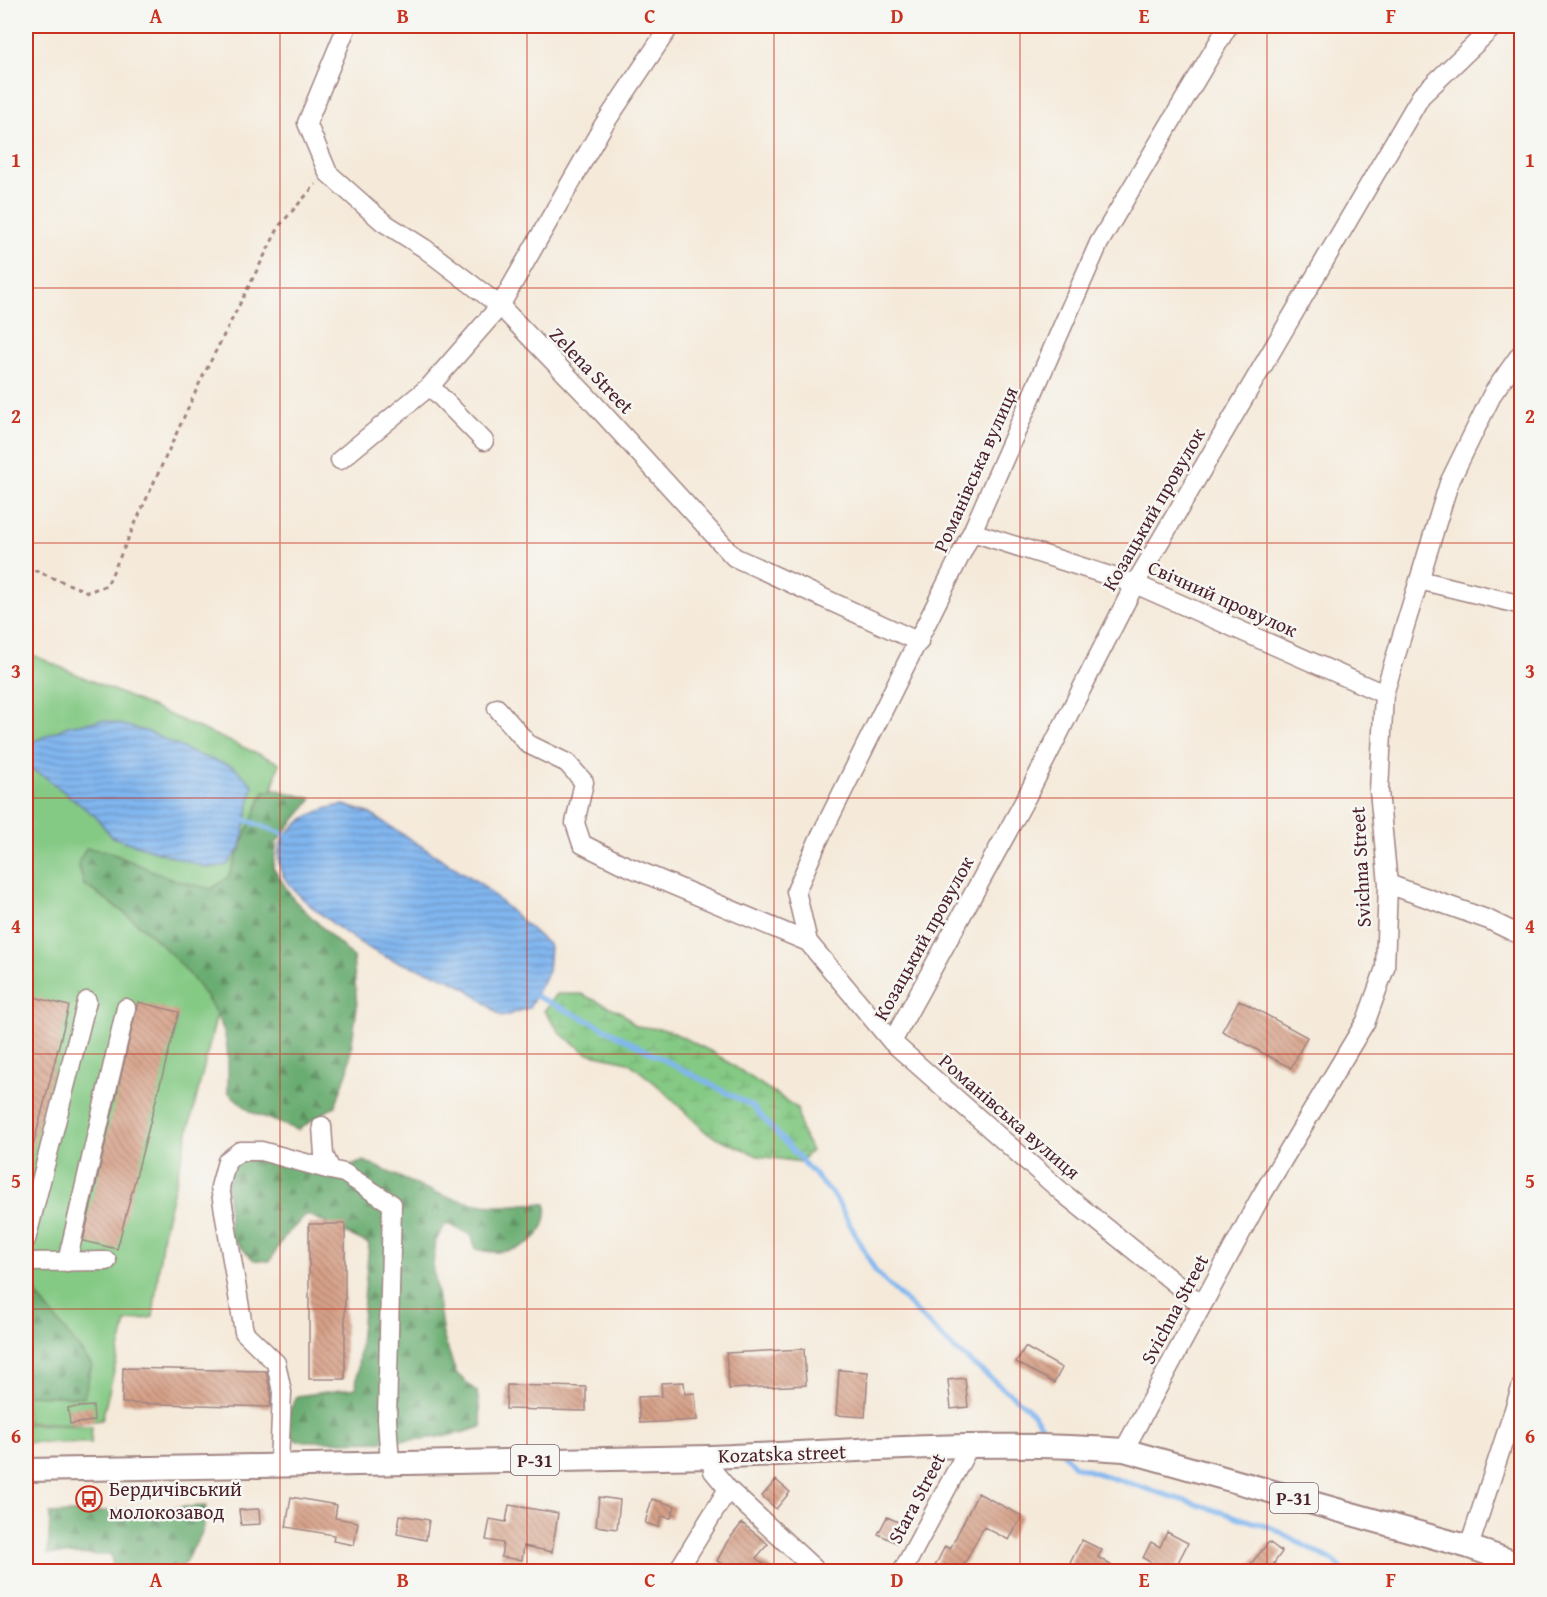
<svg xmlns="http://www.w3.org/2000/svg" width="1547" height="1597" viewBox="0 0 1547 1597" font-family="'Gentium Book Plus',serif">
<defs>
<pattern id="forest-firs" width="22" height="20" patternUnits="userSpaceOnUse" patternTransform="scale(1.5)"><rect width="22" height="20" fill="#6bad72"/><path d="M5 1l3.5 6h-7zM16 11l3.5 6h-7z" fill="#5a8c5e"/></pattern>
<pattern id="wetland-marsh" width="20" height="14" patternUnits="userSpaceOnUse" patternTransform="scale(1.5)"><rect width="20" height="14" fill="#84c984"/><path d="M1 5h8M5 5V1M11 12h8M15 12V8" fill="none" stroke="#74ac72"/></pattern>
<pattern id="water-rules" width="6" height="5" patternUnits="userSpaceOnUse" patternTransform="scale(1.5)"><rect width="6" height="5" fill="#80b6ef"/><path d="M0 2.5h6" fill="none" stroke="#6b93c2"/></pattern>
<pattern id="building-back-hatch" width="6" height="6" patternUnits="userSpaceOnUse" patternTransform="scale(1.5)"><rect width="6" height="6" fill="#d6a087"/><path d="M-1 5l2 2M0 0l6 6M5-1l2 2" fill="none" stroke="#b0826f"/></pattern>
</defs>
<rect width="100%" height="100%" fill="#f6f6f2"/>
<filter id="ink" filterUnits="userSpaceOnUse"><feTurbulence type="fractalNoise" baseFrequency=".0167" numOctaves="2"/><feDisplacementMap in="SourceGraphic" scale="12" xChannelSelector="R" yChannelSelector="G"/><feConvolveMatrix kernelMatrix="1 2 1 2 8 2 1 2 1" color-interpolation-filters="sRGB"/></filter>
<filter id="wash" filterUnits="userSpaceOnUse"><feTurbulence type="fractalNoise" baseFrequency=".008" numOctaves="4" result="noise"/><feDisplacementMap in="SourceGraphic" scale="24" xChannelSelector="R" yChannelSelector="G"/><feGaussianBlur stdDeviation="1.35" result="paint"/><feColorMatrix in="noise" values="0 0 0 0 0 0 0 0 0 0 0 0 0 0 0 0 0 1.4 0 .05"/><feComposite in="paint" operator="in"/></filter>
<g filter="url(#wash)">
<rect width="100%" height="100%" fill="#f5eada"/>
<!-- green -->
<path fill="#84c984" stroke="#677458" stroke-width="1.5" d="M26 652 279 763 163 1233 153 1317 126 1322 102 1420 70 1424 26 1422Z
M26 1424 92 1426 91 1443 26 1442Z"/>
<!-- forest -->
<path fill="url(#forest-firs)" stroke="#5a664e" stroke-width="1.5" d="M278 790 312 799 277 841 273 868 294 900 353 957 357 1007 348 1070 335 1106 298 1130 251 1112 228 1092C228 1070 230 1045 221 1024 196 968 135 917 84 885L78 863 86 848 107 851 171 879 211 889 228 877 264 791Z
M267 1158 348 1167 364 1161C405 1179 449 1204 495 1206 512 1207 528 1202 546 1204 551 1243 508 1259 476 1249L471 1235 446 1223 436 1240 433 1265 443 1335 456 1373 477 1392 482 1427C424 1446 357 1441 297 1441L288 1432 290 1410 297 1396 356 1388 369 1244 307 1214 284 1237 270 1261 254 1260 230 1236 227 1185 236 1162Z
M26 1281 92 1365 84 1397 26 1395Z
M206 1506 203 1531 180 1571H113L111 1555 48 1554 50 1514Z"/>
<!-- wetland -->
<path fill="url(#wetland-marsh)" stroke="#677458" stroke-width="1.5" d="M557 994H581L621 1012 636 1026 668 1030 714 1053 797 1108 801 1130 811 1151 800 1162 758 1156 707 1133 657 1085 628 1062 587 1053 561 1034 544 1011Z"/>
<!-- water -->
<path fill="url(#water-rules)" stroke="#656a8d" stroke-width="1.5" d="M103 720 149 732 195 754 234 767 253 785 241 847 227 865 208 868 112 837 96 817 41 774 26 768V745L68 726Z
M344 805 369 813 481 884 550 946 548 971 529 1008 502 1017C488 1005 472 990 455 982 433 971 408 967 386 957 360 946 290 896 281 871 277 860 278 845 285 836 299 818 323 807 344 805Z"/>
<g fill="none" stroke-linecap="round" stroke-linejoin="round">
<!-- stream -->
<path stroke="#80b6ef" stroke-width="5" d="M240 818 290 836
M529 993 600 1026 752 1106 835 1197 876 1272 953 1348 1028 1408 1054 1441
M1063 1453 1074 1466 1272 1528 1335 1562 1345 1572"/>
</g>
<g id="blocks">
<!-- building -->
<path fill="url(#building-back-hatch)" d="M26 995 69 1006 30 1158 26 1157Z
M1239 1000 1307 1037 1291 1068 1222 1031Z
M138 1002 179 1012 117 1249 83 1241Z
M309 1224H345V1379H309Z
M1025 1347 1062 1368 1054 1383 1016 1362Z
M804 1349 806 1385 729 1389 726 1353Z
M123 1368 266 1371 271 1393 270 1407 122 1403Z
M839 1370 868 1372 865 1417 836 1415Z
M965 1378 968 1407 951 1409 948 1380Z
M684 1382 685 1394 695 1393 697 1420 640 1423 638 1397 662 1396 661 1383Z
M507 1385 586 1387V1411L506 1409Z
M93 1406 94 1421 70 1424 68 1408Z
M776 1480 790 1492 776 1509 762 1496Z
M978 1493 1022 1516 1009 1540 984 1527 960 1572H932L945 1546 950 1549Z
M291 1497 337 1505 335 1518 358 1522 354 1545 333 1541 334 1535 286 1527Z
M599 1497 620 1500 617 1529 596 1526Z
M652 1499 675 1506 671 1518 662 1516 658 1527 645 1523Z
M509 1505 558 1513 552 1552 524 1546 522 1560 501 1557 503 1543 486 1540 490 1519 506 1522Z
M259 1509 260 1524 241 1525 239 1510Z
M400 1515 429 1520 426 1540 397 1534Z
M887 1517 905 1525 897 1543 878 1534Z
M742 1523 768 1544 756 1558 776 1572H737L717 1561 727 1542Z
M1167 1532 1188 1543 1173 1572H1167L1143 1558 1151 1542 1160 1547Z
M1082 1540 1102 1550 1098 1557 1121 1572H1086L1070 1563Z
M1269 1542 1282 1552 1274 1563 1285 1572H1257L1249 1566Z"/>
</g>
</g>
<g filter="url(#ink)">
<use href="#blocks" fill-opacity="0" stroke="#a08482" stroke-width="1.5"/>
<g fill="none" stroke-linecap="round" stroke-linejoin="round">
<!-- minor casing -->
<g stroke="#a08482" stroke-width="21">
<path id="minor" d="M670 26 603 126 500 306 587 396 734 557 919 642
M430 386 484 441
M340 460 430 386 500 306 424 248 383 222 328 173 307 123 347 26
M972 532 1135 584 1384 694
M1419 580 1522 605
M497 708 528 744 567 763 584 782 575 823 582 844 620 863 808 942
M1388 884 1489 920 1522 936
M892 1042 1026 798 1135 584 1421 96 1494 26
M322 1126 324 1155 331 1170 344 1173 392 1204 387 1420 390 1463
M26 1240 87 1001
M26 1262 107 1261
M67 1262 126 1008
M1202 1305 1063 1193 892 1042 808 942 796 891 818 841 972 532 1099 243 1228 26
M1124 1450 1260 1198 1366 1021 1385 968 1388 884 1379 791 1384 694 1449 483 1493 393 1522 352
M711 1457 713 1471 728 1489 818 1572
M279 1465 282 1392 276 1363 244 1332 220 1187 227 1161 240 1151H261L331 1170
M1469 1547 1522 1385
M677 1572 728 1489
M902 1572 970 1445"/>
</g>
<!-- major casing -->
<g stroke="#a08482" stroke-width="26">
<path id="major" d="M26 1470C254 1466 482 1463 710 1457 848 1452 986 1439 1124 1450L1469 1547 1522 1565"/>
</g>
<!-- path -->
<path stroke="#a08482" stroke-width="3" stroke-dasharray="4.5 4.5" stroke-linecap="butt" d="M26 567 88 592 107 585 200 382 280 225 316 184"/>
<!-- minor -->
<use href="#minor" stroke="#fff" stroke-width="18"/>
<!-- major -->
<use href="#major" stroke="#fff" stroke-width="22"/>
</g>
</g>
<!-- grid -->
<path fill="none" stroke="#c8321e" stroke-width="1.5" stroke-opacity="0.55" d="M280 26V1572M527 26V1572M774 26V1572M1020 26V1572M1267 26V1572M26 288H1522M26 543H1522M26 798H1522M26 1054H1522M26 1309H1522"/>
<!-- icons -->
<defs>
<g id="bus-ring" transform="scale(1.35)"><circle r="9.5" fill="#f6f6f2" stroke="#c8321e" stroke-width="1.5"/><path d="M-5-6H5V4H4V6H2V4H-2V6H-4V4H-5ZM-3.5-4V0h7V-4ZM-3.5 1.2v1.5H-2V1.2ZM2 1.2v1.5H3.5V1.2Z" fill="#c8321e"/></g>
</defs>
<g fill-rule="evenodd">
<use href="#bus-ring" x="89" y="1499"/>
</g>
<g text-anchor="middle" dominant-baseline="central" stroke-width="5" stroke-linejoin="round" paint-order="stroke">
<!-- shield labels -->
<g fill="#f6f6f2" stroke="#7e6067" stroke-width="1.5">
<rect x="511" y="1445" width="48" height="30" rx="4.5"/>
<rect x="1270" y="1483" width="48" height="30" rx="4.5"/>
</g>
<g font-size="18" font-weight="bold" fill="#4a1f2b">
<text x="535" y="1460">Р-31</text>
<text x="1294" y="1498">Р-31</text>
</g>
<!-- street labels -->
<g font-size="20" fill="#4a1f2b" stroke="#f6f6f2">
<text transform="translate(592 370) rotate(46)">Zelena Street</text>
<text transform="translate(975 469) rotate(-66)">Романівська вулиця</text>
<text transform="translate(1153 509) rotate(-60)">Козацький провулок</text>
<text transform="translate(1223 598) rotate(24)">Свічний провулок</text>
<text transform="translate(1360 867) rotate(-93)">Svichna Street</text>
<text transform="translate(923 938) rotate(-61)">Козацький провулок</text>
<text transform="translate(1010 1116) rotate(41)">Романівська вулиця</text>
<text transform="translate(1174 1309) rotate(-62)">Svichna Street</text>
<text transform="translate(782 1453) rotate(-2)">Kozatska street</text>
<text transform="translate(916 1498) rotate(-62)">Stara Street</text>
</g>
<!-- poi labels -->
<g font-size="20" fill="#4a1f2b" stroke="#f6f6f2" text-anchor="start">
<text x="109" y="1488">Бердичівський<tspan x="109" dy="23">молокозавод</tspan></text>
</g>
</g>
<!-- margin -->
<rect width="1547" height="1597" fill="none" stroke="#f6f6f2" stroke-width="66"/>
<rect x="33" y="33" width="1481" height="1531" fill="none" stroke="#c8321e" stroke-width="2"/>
<g font-size="20" text-anchor="middle" font-weight="bold" fill="#c8321e">
<text x="156" y="23">A</text>
<text x="403" y="23">B</text>
<text x="650" y="23">C</text>
<text x="897" y="23">D</text>
<text x="1144" y="23">E</text>
<text x="1391" y="23">F</text>
<text x="16" y="167">1</text>
<text x="1530" y="167">1</text>
<text x="16" y="423">2</text>
<text x="1530" y="423">2</text>
<text x="16" y="678">3</text>
<text x="1530" y="678">3</text>
<text x="16" y="933">4</text>
<text x="1530" y="933">4</text>
<text x="16" y="1188">5</text>
<text x="1530" y="1188">5</text>
<text x="16" y="1443">6</text>
<text x="1530" y="1443">6</text>
<text x="156" y="1587">A</text>
<text x="403" y="1587">B</text>
<text x="650" y="1587">C</text>
<text x="897" y="1587">D</text>
<text x="1144" y="1587">E</text>
<text x="1391" y="1587">F</text>
</g>
</svg>
